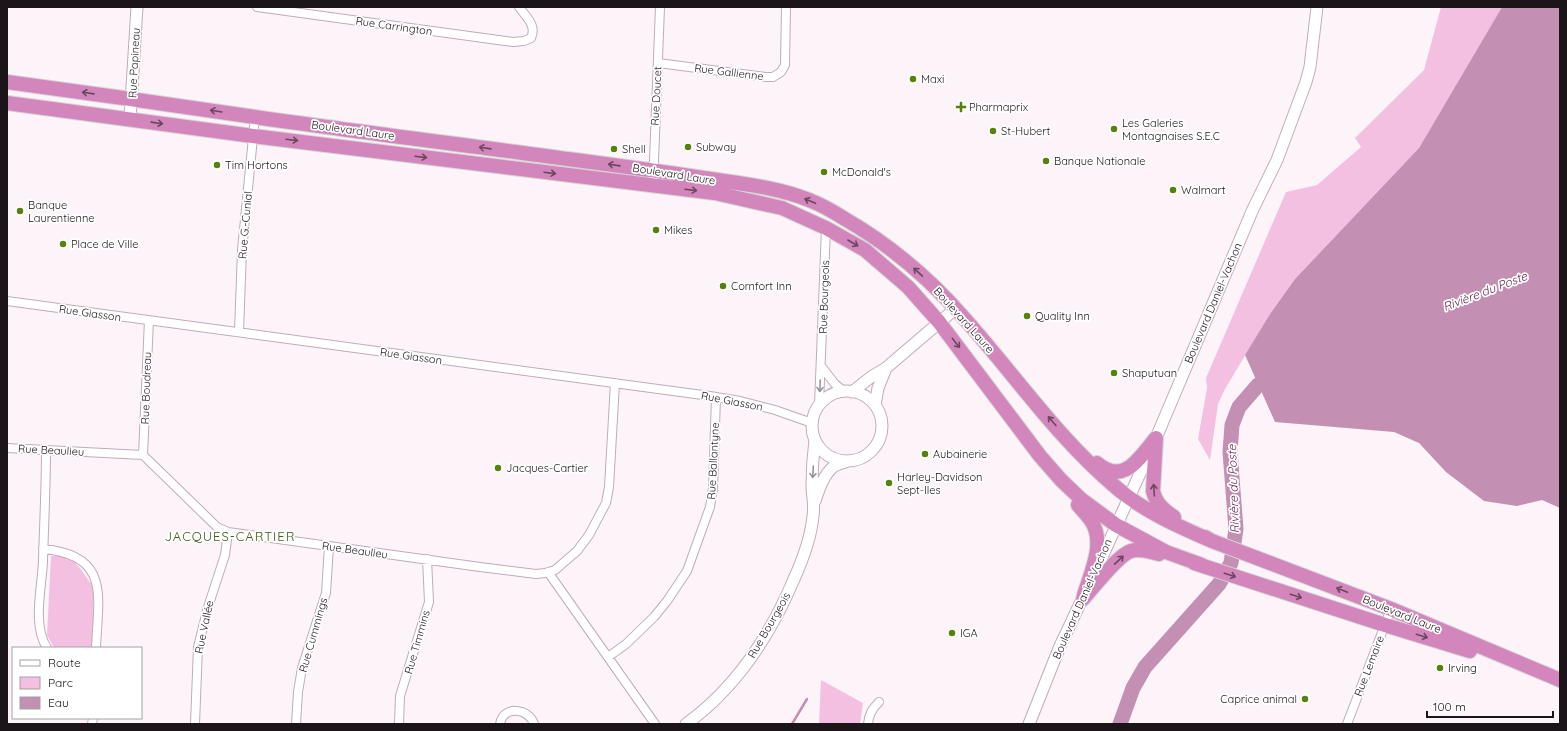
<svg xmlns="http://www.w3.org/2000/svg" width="1567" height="731" viewBox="0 0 1567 731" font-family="Quicksand,sans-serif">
<rect width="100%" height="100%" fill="#fdf4f9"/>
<!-- green -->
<path fill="#f3c0e2" d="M1441 7H1502L1419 148 1295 279 1270 314 1225 389 1218 404 1210 460 1198 439 1207 388 1206 378 1286 192 1317 185 1361 147 1355 138 1424 70Z
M51 556H61L74 562 80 568 94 588 92 648H54L47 635Z
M821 680 863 703 860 724H819Z"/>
<!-- water -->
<path fill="#c38fb2" d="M1502 7H1560V508L1542 500 1517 506 1484 501 1446 472 1419 443 1394 432 1275 422 1245 355 1270 314 1295 279 1419 148Z"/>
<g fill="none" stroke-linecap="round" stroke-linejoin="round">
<!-- stream -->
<path stroke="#c38fb2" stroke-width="2.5" d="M792 724 807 699"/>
<!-- river -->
<path stroke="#c38fb2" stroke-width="15" d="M1120 724 1133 688 1145 667 1219 584 1231 563 1236 529 1230 452 1232 425 1239 407 1258 385"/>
<!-- minor casing -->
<g stroke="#c0abb9" stroke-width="10">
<path id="minor" d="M257 7 513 42 524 41 531 38C537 25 526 17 519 7
M658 63 766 77H773L781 72 785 65 786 7
M653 186 660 7
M7 301 710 396 740 401 775 410 812 423
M239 332 242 250 255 117
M821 366 835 384 845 392
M819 405 826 228
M7 448 143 455 217 527 228 532 480 567 536 574 545 573 555 570 577 551 589 535 606 503 609 487 615 383
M46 450C46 487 44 524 43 561 42 587 32 625 47 648
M143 455 149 320
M43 549C111 555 98 597 96 648
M548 572 655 724
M608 657 626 644 654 617 667 601 687 571 710 507 713 488 716 397
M92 724 93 718
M195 724 198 647 208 607 225 555 228 532
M296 724 298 692 302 668 326 593 329 546
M399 724 400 696 429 602 427 559
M500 724C503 705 529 708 534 724
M868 724C869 714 872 709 879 702
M1347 724 1391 609"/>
</g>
<!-- tertiary casing -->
<g stroke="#c0abb9" stroke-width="13">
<path id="tertiary" d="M130 119 137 7
M812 426a35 35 0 1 1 70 0a35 35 0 1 1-70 0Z
M852 392 871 377 886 368 955 309
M875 405 878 388 886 368
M815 501C819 489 823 476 833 467 837 464 844 463 848 461
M1098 566 1156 438 1253 209 1277 160 1306 82 1310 67 1317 7
M686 724C736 688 770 636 794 579 803 559 811 538 813 516 815 505 812 496 812 485 812 470 813 455 815 440
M1029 724 1060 646 1086 591"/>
</g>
<!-- trunk casing -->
<g stroke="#d6d5d6" stroke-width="16">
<path id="trunk" d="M7 82C90 93 172 105 255 117 344 130 433 141 523 153 581 161 639 168 697 177 734 183 774 186 809 200 822 205 834 212 845 219 890 245 930 279 964 318 1015 375 1059 440 1118 489 1145 512 1180 527 1212 541
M7 103 253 136 715 193 782 208 826 228 865 250 908 287 939 322 1040 456 1061 480 1082 500 1116 525 1166 552 1202 565
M1156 438 1153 491C1156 504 1164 510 1174 517
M1097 463C1124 486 1139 458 1156 438
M1078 505C1083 511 1088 516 1092 522 1105 544 1091 572 1084 595
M1205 537 1212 541 1391 609 1560 680
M1194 563 1385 625 1470 651
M1083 599C1093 588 1118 555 1131 551 1140 548 1150 552 1159 554"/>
</g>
<!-- minor -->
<use href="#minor" stroke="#fff" stroke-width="8"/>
<!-- tertiary -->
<use href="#tertiary" stroke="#fff" stroke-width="11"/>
<!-- trunk -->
<use href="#trunk" stroke="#d286bb" stroke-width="14"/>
</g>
<!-- one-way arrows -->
<defs><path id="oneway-shaft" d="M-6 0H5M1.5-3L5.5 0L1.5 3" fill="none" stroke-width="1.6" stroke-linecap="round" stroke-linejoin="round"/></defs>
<g stroke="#6d4762">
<use href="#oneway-shaft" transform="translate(88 93) rotate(-172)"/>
<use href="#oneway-shaft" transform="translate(216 111) rotate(-171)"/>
<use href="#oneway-shaft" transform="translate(157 123) rotate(8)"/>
<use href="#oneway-shaft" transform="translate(292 140) rotate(7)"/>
<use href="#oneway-shaft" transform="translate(485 148) rotate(-172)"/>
<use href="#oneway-shaft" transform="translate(421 157) rotate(7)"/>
<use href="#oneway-shaft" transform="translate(614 165) rotate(-172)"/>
<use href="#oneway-shaft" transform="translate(550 173) rotate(7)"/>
<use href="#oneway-shaft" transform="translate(691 190) rotate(7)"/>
<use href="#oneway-shaft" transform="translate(810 201) rotate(-157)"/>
<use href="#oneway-shaft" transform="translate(853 243) rotate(30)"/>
<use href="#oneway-shaft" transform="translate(918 272) rotate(-137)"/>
<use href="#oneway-shaft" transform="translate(956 343) rotate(52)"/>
<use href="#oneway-shaft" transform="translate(1052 421) rotate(-130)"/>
<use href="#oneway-shaft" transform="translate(1154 490) rotate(-94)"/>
<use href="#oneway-shaft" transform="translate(1119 560) rotate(-43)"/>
<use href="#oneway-shaft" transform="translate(1230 575) rotate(18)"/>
<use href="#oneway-shaft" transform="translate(1342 590) rotate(-159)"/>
<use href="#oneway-shaft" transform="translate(1296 596) rotate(18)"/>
<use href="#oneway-shaft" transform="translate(1422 636) rotate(17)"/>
</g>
<g stroke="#989598">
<use href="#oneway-shaft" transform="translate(820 386) rotate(92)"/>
<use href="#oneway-shaft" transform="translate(813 472) rotate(93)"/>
</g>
<!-- markers -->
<g fill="#578209" stroke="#fff" stroke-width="1.5">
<circle cx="913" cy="79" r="4"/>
<path d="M959 101h4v4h4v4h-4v4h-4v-4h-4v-4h4z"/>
<circle cx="1114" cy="129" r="4"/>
<circle cx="993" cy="131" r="4"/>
<circle cx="688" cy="147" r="4"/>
<circle cx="614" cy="149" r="4"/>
<circle cx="1046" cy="161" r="4"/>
<circle cx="217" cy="165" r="4"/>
<circle cx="824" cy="172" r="4"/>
<circle cx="1173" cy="190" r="4"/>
<circle cx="20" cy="211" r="4"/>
<circle cx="656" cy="230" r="4"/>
<circle cx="63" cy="244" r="4"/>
<circle cx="723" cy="286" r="4"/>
<circle cx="1027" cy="316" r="4"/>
<circle cx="1114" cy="373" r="4"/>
<circle cx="925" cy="454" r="4"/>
<circle cx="498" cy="468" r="4"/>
<circle cx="889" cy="483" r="4"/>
<circle cx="952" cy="633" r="4"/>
<circle cx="1440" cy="668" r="4"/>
<circle cx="1305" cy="699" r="4"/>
</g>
<g text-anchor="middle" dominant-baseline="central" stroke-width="3.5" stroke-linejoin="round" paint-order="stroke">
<!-- street labels -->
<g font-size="11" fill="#1b1419" stroke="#fff">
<text transform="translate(394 26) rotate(8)">Rue Carrington</text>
<text transform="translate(134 63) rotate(-87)">Rue Papineau</text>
<text transform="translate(729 72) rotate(7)">Rue Gallienne</text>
<text transform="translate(656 96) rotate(-87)">Rue Doucet</text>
<text transform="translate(353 130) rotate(8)">Boulevard Laure</text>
<text transform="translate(674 174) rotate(9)">Boulevard Laure</text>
<text transform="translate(245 225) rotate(-85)">Rue G.-Cunial</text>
<text transform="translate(824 297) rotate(-88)">Rue Bourgeois</text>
<text transform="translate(1213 303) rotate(-67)">Boulevard Daniel-Vachon</text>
<text transform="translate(90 313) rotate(8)">Rue Giasson</text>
<text transform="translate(964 320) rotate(48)">Boulevard Laure</text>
<text transform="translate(411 356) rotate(8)">Rue Giasson</text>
<text transform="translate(146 388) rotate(-88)">Rue Boudreau</text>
<text transform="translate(732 401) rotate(11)">Rue Giasson</text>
<text transform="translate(51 450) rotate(3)">Rue Beaulieu</text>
<text transform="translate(713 461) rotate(-87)">Rue Ballantyne</text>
<text transform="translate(355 550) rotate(8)">Rue Beaulieu</text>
<text transform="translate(1082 599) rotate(-66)">Boulevard Daniel-Vachon</text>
<text transform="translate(1402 614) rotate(22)">Boulevard Laure</text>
<text transform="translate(769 625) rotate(-60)">Rue Bourgeois</text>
<text transform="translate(204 627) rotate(-78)">Rue Vallée</text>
<text transform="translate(313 635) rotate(-74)">Rue Cummings</text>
<text transform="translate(417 642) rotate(-74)">Rue Timmins</text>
<text transform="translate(1369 666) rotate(-69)">Rue Lemaire</text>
</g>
<!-- poi labels -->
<g font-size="11" fill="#1b1419" stroke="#fff" text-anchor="start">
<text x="921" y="79">Maxi</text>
<text x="969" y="107">Pharmaprix</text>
<text x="1122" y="123">Les Galeries<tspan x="1122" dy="13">Montagnaises S.E.C</tspan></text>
<text x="1001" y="131">St-Hubert</text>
<text x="696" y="147">Subway</text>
<text x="622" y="149">Shell</text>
<text x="1054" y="161">Banque Nationale</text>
<text x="225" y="165">Tim Hortons</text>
<text x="832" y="172">McDonald's</text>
<text x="1181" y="190">Walmart</text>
<text x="28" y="205">Banque<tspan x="28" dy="13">Laurentienne</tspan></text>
<text x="664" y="230">Mikes</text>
<text x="71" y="244">Place de Ville</text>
<text x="731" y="286">Comfort Inn</text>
<text x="1035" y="316">Quality Inn</text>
<text x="1122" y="373">Shaputuan</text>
<text x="933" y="454">Aubainerie</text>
<text x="506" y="468">Jacques-Cartier</text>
<text x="897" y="477">Harley-Davidson<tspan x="897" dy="13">Sept-Iles</tspan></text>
<text x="960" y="633">IGA</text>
<text x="1448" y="668">Irving</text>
<text x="1297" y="699" text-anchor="end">Caprice animal</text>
</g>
<!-- water labels -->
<g font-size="12" font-style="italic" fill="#622452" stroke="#fff">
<text transform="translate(1485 291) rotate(-21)">Rivière du Poste</text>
<text transform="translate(1233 489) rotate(-92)">Rivière du Poste</text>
</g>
<!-- quarter labels -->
<g font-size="13" letter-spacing="1" fill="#405c17" stroke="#fff">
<text x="230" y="536">JACQUES-CARTIER</text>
</g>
</g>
<!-- border -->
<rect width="1567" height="731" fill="none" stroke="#1b1419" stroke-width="16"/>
<!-- legend -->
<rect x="12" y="647" width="130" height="72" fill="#ffffff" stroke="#a4a1a3"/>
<rect x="20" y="660" width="20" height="6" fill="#ffffff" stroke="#a4a1a3"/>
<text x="48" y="667" font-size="12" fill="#1b1419">Route</text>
<rect x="20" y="677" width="20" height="12" fill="#f3c0e2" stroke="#a4a1a3"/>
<text x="48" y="687" font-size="12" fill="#1b1419">Parc</text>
<rect x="20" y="697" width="20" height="12" fill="#c38fb2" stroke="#a4a1a3"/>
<text x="48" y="707" font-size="12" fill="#1b1419">Eau</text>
<!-- scale -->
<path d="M1427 711v6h126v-6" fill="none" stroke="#1b1419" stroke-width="2"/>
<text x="1433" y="711" font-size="12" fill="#1b1419" stroke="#ffffff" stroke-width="3" paint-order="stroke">100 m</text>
</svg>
